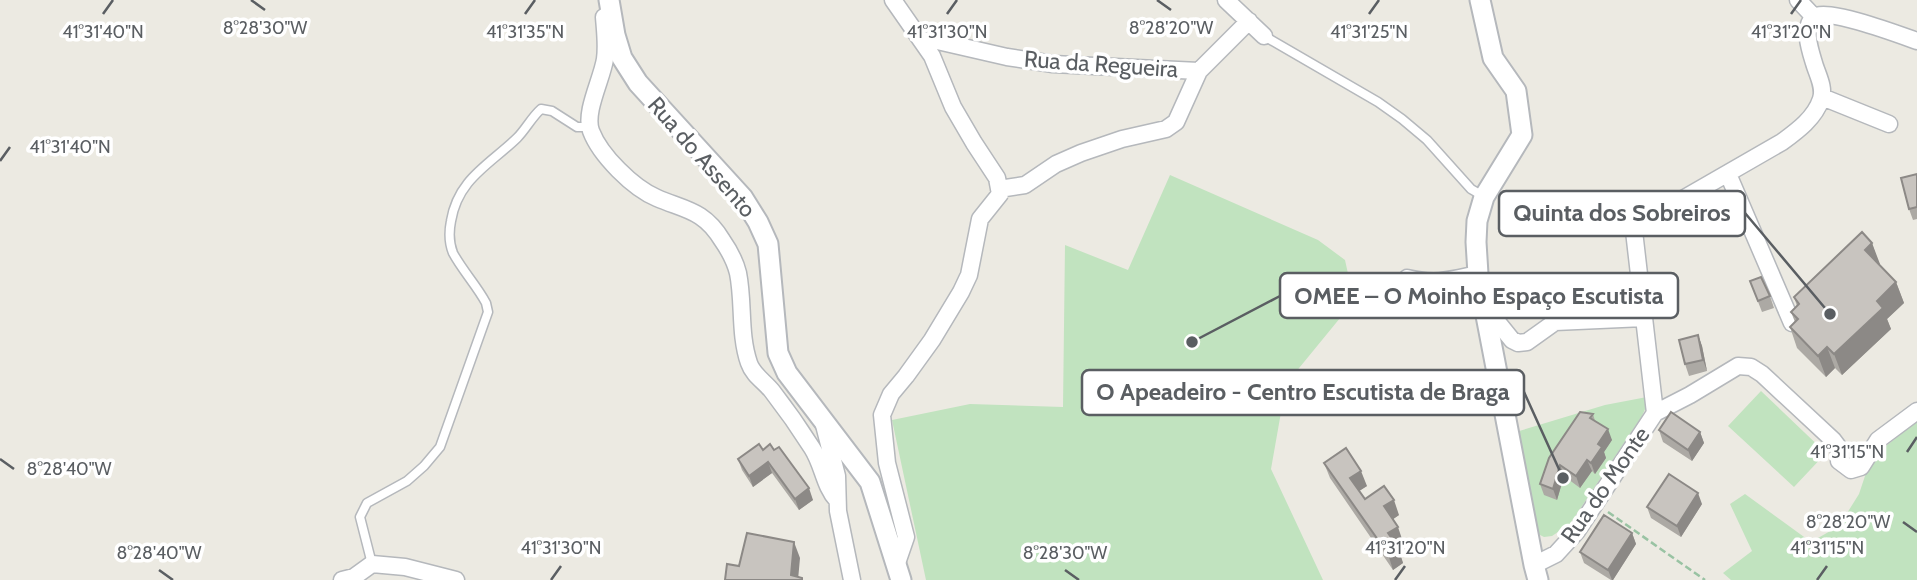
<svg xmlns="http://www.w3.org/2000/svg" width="1917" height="580" viewBox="0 0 1917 580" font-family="Cabin,sans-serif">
<rect width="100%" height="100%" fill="#eceae2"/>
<!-- green -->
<path fill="#c1e3bf" d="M1170 175 1318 240 1345 260 1354 301 1286 384 1271 469 1323 580H926L892 420 970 404 1063 407 1065 245 1128 270Z
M1761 391 1826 453 1794 487 1728 426Z
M1647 397 1646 407 1642 416 1570 524 1552 536 1544 537 1538 534 1516 432 1605 405Z
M1917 421V580H1731L1723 573 1752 551 1730 504 1745 494 1811 542 1839 526 1859 494 1871 458Z"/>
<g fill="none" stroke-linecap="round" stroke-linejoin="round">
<!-- service casing -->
<g stroke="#b5b8bc" stroke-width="11">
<path id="service" d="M1264 36 1378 102 1402 119 1427 140 1471 189 1483 196
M372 564 360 517 367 503 407 481 424 466 440 447 488 312 486 303C477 286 462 270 453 253 449 243 449 231 451 221 458 179 489 165 517 138 526 129 531 118 541 109L552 111 577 127H589"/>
</g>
<!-- minor casing -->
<g stroke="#b5b8bc" stroke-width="19">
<path id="minor" d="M893 0 932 56 953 107 974 143 997 178 1000 194 980 219 969 275 961 292 932 340 906 376 891 394 882 415 887 463 906 537 896 566
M1226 0 1264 36
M1798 0 1814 17
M604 17C605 31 607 45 605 59 602 79 584 112 591 131 600 155 633 188 657 198 685 210 704 210 722 240 729 250 735 261 738 273 744 303 739 334 749 363 753 375 765 382 772 391 786 409 800 429 812 448 823 465 824 486 837 500
M922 41 933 40 1007 57 1053 64 1199 71
M1822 97 1889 124
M1728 174 1792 323
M999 189 1025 185 1056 164 1081 153 1122 139 1166 129 1176 122 1199 71 1249 21
M1407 278C1436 285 1450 280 1478 274
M1485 314 1495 319 1512 340 1518 343 1527 342 1555 322 1644 318
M1655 413 1690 395 1738 366 1751 367 1762 374 1833 440 1839 448V461L1851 470 1861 467 1878 440 1917 411
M824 425 837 476 838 511 852 580
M1534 565 1556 554 1577 531 1655 413 1634 231 1636 226 1782 142C1797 131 1815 118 1821 99 1825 87 1817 74 1814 63 1810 50 1802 27 1814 17 1826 7 1900 35 1917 41
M342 580 354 577 372 564 405 567 456 580"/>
</g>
<!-- tertiary casing -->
<g stroke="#b5b8bc" stroke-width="23">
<path id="tertiary" d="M609 0 615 35 622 58 638 83 743 198 758 222 768 244 778 353 787 373 870 482 901 580
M1480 0 1493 58 1516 91 1522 135 1484 197 1477 221 1476 242 1478 274 1534 565 1538 580"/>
</g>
<!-- path -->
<path stroke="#99c3a3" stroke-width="2.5" stroke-dasharray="7 3.5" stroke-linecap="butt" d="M1608 512 1705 580"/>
<!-- service -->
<use href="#service" stroke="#fff" stroke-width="8"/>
<!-- minor -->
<use href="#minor" stroke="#fff" stroke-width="16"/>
<!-- tertiary -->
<use href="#tertiary" stroke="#fff" stroke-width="19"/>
</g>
<!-- wall -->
<path fill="#aca9a4" d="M1917 174V219L1913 220 1909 209Z
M1872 243 1879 265 1896 282 1904 303 1887 319 1891 329 1842 375 1835 368 1826 377 1797 348 1790 327 1795 322 1791 312 1797 306 1794 297Z
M1750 281 1770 296 1774 308 1762 312Z
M1698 335 1702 346 1707 371 1689 376 1685 364Z
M1593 414 1595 421 1612 440 1604 452 1606 458 1595 474 1592 471 1580 488 1564 476 1557 500 1544 495 1540 484Z
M1659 430 1700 432 1704 443 1692 461 1663 442Z
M763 450 813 500 799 510 772 473 753 487 742 470 738 459Z
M1324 463 1367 486 1359 491 1365 499 1399 515 1393 519 1403 542 1397 546 1403 563 1393 570 1330 478Z
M1702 504 1681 537 1651 518 1647 507Z
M1632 533 1636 544 1613 580H1611L1584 563 1580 552Z"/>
<!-- shaded-wall -->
<path fill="#8c8986" d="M1872 243 1880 264 1873 271 1865 250Z
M1896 282 1904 303 1887 319 1891 329 1842 375 1834 354 1877 301Z
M1698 335 1702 346 1707 371 1703 360Z
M1827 347 1835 368 1826 377 1818 356Z
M1608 429 1612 440 1604 452 1606 458 1595 474 1591 463 1598 444Z
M1700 432 1704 443 1692 461 1688 450Z
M1587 460 1592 471 1580 488 1576 476Z
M768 462 772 473 753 487 749 476Z
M1560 465 1564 476 1557 500 1553 489Z
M1361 471 1367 486 1356 493 1350 478Z
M809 488 813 500 799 510 795 499Z
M1698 493 1702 504 1681 537 1677 526Z
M1394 500 1399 515 1389 522 1384 506Z
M1398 527 1403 542 1394 549 1388 533Z
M1632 533 1636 544 1613 580H1612L1608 570Z
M794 542 800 558 798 580 791 575Z
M1398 547 1403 563 1393 570 1388 554Z"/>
<!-- building -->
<path fill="#c8c4bf" stroke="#8c8986" stroke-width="2" d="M1917 174V207L1909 209 1901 178Z
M1862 232 1872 243 1865 250 1896 282 1877 301 1883 308 1834 354 1827 347 1818 356 1790 327 1798 319 1791 312 1799 304 1794 297Z
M1761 277 1770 296 1758 301 1750 281Z
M1698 335 1703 360 1685 364 1679 340Z
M1580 412 1593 414 1590 418 1608 429 1598 444 1602 447 1591 463 1587 460 1576 476 1560 465 1553 489 1540 484 1549 458Z
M1671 412 1700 432 1688 450 1659 430Z
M759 444 763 450 770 444 774 450 779 447 809 488 795 499 768 462 749 476 738 459Z
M1346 448 1361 471 1350 478 1365 499 1384 486 1394 500 1384 506 1398 527 1388 533 1398 547 1388 554 1324 463Z
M1669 474 1698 493 1677 526 1647 507Z
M1604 515 1632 533 1608 570 1580 552Z
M747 533 794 542 791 575 802 578V580H725L727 564 739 566Z"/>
<!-- ticks -->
<path fill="none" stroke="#5a5e62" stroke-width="2.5" d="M251 0 265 10M1157 0 1171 10M103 14 113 0M525 14 535 0M947 14 957 0M1369 14 1379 0M1791 14 1801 0M0 161 10 147M1907 452 1917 437M0 459 14 469M1903 522 1917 532M159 570 173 580M1065 570 1079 580M551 580 561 566M1395 580 1405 566M1817 580 1827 566"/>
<g text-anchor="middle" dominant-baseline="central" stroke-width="7" stroke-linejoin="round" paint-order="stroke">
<!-- street labels -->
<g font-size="23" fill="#5a5e62" stroke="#fff">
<text transform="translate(1101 64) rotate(4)">Rua da Regueira</text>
<text transform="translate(702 157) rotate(49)">Rua do Assento</text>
<text transform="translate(1605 485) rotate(-55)">Rua do Monte</text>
</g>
</g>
<g font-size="18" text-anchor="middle" fill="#5a5e62" stroke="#fff" stroke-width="7" stroke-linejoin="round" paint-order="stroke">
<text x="265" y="34">8°28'30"W</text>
<text x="1171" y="34">8°28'20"W</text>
<text x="103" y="38">41°31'40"N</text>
<text x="525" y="38">41°31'35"N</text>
<text x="947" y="38">41°31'30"N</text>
<text x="1369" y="38">41°31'25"N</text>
<text x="1791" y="38">41°31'20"N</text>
<text x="70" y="153">41°31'40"N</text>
<text x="1847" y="458">41°31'15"N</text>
<text x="69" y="475">8°28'40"W</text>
<text x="1848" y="528">8°28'20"W</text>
<text x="561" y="554">41°31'30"N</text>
<text x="1405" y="554">41°31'20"N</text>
<text x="1827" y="554">41°31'15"N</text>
<text x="159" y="559">8°28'40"W</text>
<text x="1065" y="559">8°28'30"W</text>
</g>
<!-- callouts -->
<path fill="none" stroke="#5a5e62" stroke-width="2.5" d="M1830 314L1745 213M1192 342L1280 296M1563 478L1524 392"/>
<g fill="#5a5e62" stroke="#fff" stroke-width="2.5">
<circle cx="1830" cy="314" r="7"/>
<circle cx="1192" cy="342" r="7"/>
<circle cx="1563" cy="478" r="7"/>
</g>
<g fill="#fff" stroke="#5a5e62" stroke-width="2.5">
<rect x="1499" y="191" width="246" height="45" rx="7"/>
<rect x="1280" y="273" width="398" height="45" rx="7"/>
<rect x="1082" y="370" width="442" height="45" rx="7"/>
</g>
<g font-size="24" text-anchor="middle" font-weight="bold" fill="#5a5e62">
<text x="1622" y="221">Quinta dos Sobreiros</text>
<text x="1479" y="304">OMEE – O Moinho Espaço Escutista</text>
<text x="1303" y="400">O Apeadeiro - Centro Escutista de Braga</text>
</g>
</svg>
